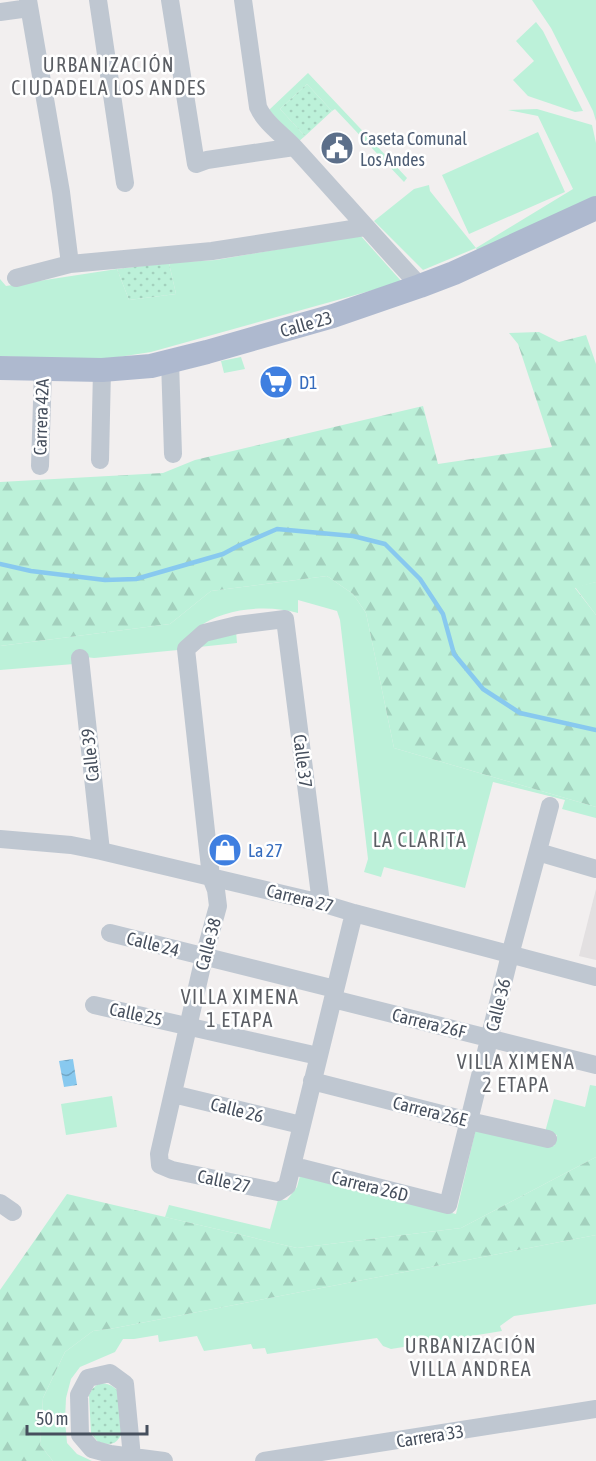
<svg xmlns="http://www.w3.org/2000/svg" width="596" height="1461" viewBox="0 0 596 1461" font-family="'Asap Condensed',sans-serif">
<defs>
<pattern id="forest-firs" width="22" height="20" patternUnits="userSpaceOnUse" patternTransform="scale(1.5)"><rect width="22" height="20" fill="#bcf1d9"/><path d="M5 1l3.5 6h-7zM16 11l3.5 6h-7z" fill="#a3d0bd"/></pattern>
<pattern id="park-dots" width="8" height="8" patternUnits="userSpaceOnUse" patternTransform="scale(1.5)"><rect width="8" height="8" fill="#bcf1d9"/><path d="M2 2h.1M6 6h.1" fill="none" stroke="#a3d0bd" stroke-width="1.8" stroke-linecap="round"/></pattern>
<pattern id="water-waves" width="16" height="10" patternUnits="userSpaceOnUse" patternTransform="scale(1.5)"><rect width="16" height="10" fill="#88c9ef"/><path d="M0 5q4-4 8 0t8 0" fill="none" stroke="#71a6c5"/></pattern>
</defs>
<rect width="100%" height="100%" fill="#f2efef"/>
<!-- education -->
<path fill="#e3e0e1" d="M596 889V960L579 956Z"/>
<!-- green -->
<path fill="#bcf1d9" d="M532 0H596V121L593 111 551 28Z
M536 22 543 31 583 111 575 112 528 96 513 80 534 61 516 41Z
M308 73 407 178 404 182 335 109 332 111 307 84 280 109 305 136 298 142 269 110Z
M537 109 592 125 596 143V200L477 250 476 248 423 270 374 221 414 189 429 185 430 191 476 248 573 189 538 116 508 110Z
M538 132 565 192 469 234 442 175Z
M360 235 402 282 151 352 112 358 77 360 0 356V279L6 286 117 269 129 300 176 294 169 263 216 260Z
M241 357 245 369 224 373 221 361Z
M327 576 353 594 366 613 394 748 596 807V818L562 809 565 800 493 782 465 888 384 867 381 877 364 872 368 859 340 620 337 611 298 600V613C267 604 223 608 197 628 190 634 184 643 178 650L94 658 85 657 74 664 0 670V646L170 624 211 591Z
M596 582V615L575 587Z
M236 631 237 643 199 647 200 643Z
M590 1085 596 1086V1157L461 1228 297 1248 165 1217 169 1205 270 1229 278 1200H287L297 1187 300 1176 456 1214 476 1128 554 1146 557 1135 545 1132 554 1099 585 1107Z
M112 1096 117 1127 66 1135 61 1104Z
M596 1235V1304L514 1316 500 1326 502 1331 391 1349 383 1346 377 1338 267 1354 265 1348 253 1349 251 1344 204 1351 197 1336 159 1342 158 1335 134 1339H123L115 1352 80 1367 71 1379 66 1398 65 1420 67 1443 77 1454 92 1461H53L40 1445 43 1398 65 1352 93 1331 115 1328Z"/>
<!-- forest -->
<path fill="url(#forest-firs)" d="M539 332 559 342 586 335 596 364V582L575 588 596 615V807L394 748 366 613 353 594 327 576 211 591 170 624 0 646V482L163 473 195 460 423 406 438 464 552 447 518 344 509 333Z
M596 1157V1235L115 1328 93 1331 65 1352 43 1398 40 1445 53 1461H0V1290L67 1194 297 1248 461 1228Z"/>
<!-- park -->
<path fill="url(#park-dots)" d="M307 84 332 111 305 136 280 109Z
M169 263 176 294 129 300 117 269Z
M101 1383C108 1384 112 1385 117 1390L122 1433C116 1446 110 1445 98 1442L91 1433 89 1395C92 1389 94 1386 101 1383Z"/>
<!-- water -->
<path fill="url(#water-waves)" d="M73 1059 77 1085 64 1087 59 1061Z"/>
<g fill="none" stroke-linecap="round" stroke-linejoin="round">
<!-- stream -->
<path stroke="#88c9ef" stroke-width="4.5" d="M0 564 31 571 105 580 136 579 223 554 238 546 277 529 353 536 385 544 420 579 443 614 454 654 483 689 520 713 596 730"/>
<!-- minor -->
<path stroke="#bfc7d1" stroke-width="18" d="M28 0 61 192 70 264
M98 0 125 183
M170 0 196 164 207 160 294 147
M243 0 258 107C265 123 283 135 295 148 337 194 378 241 420 286
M0 12 29 8
M16 278 70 264 212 251 365 227
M170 361 173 454
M100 460 102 370
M40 466 43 369
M80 658 101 851
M0 839 71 845 101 851 321 903 354 913 596 977
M538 852 596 869
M321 903 285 619 237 625 204 633 186 649 211 877 216 890 218 906 204 957 159 1154 160 1165 172 1170 278 1192 287 1186 354 913
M110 933 335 989
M333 999 596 1065
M94 1005 318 1056
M312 1081 469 1121 548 1139
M173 1094 301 1125
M292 1167 302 1168 448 1205 510 955 550 806
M0 1203 13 1212
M132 1457 125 1384 110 1373 88 1378 79 1395 80 1435 92 1449 110 1454 164 1461
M264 1461 596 1409"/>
<!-- major -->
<path stroke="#aeb9cf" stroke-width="24" d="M0 368 102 370 151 366 207 352 333 316 420 286 454 273 596 208"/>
</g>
<!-- icons -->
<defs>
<g id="civic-disc" transform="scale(1.725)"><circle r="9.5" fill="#5c6f8a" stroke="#fff"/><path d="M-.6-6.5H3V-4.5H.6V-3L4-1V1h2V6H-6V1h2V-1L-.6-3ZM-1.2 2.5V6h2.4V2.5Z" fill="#fff"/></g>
<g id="supermarket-disc" transform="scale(1.725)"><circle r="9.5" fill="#3f7fe0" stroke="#fff"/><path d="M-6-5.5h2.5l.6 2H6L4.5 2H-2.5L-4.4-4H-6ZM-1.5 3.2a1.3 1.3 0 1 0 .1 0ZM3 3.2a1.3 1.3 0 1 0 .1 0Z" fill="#fff"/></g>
<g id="shop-disc" transform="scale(1.725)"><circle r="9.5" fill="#3f7fe0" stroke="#fff"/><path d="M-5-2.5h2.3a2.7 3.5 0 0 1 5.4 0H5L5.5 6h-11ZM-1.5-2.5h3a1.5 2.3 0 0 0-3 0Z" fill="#fff"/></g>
</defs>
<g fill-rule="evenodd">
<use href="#civic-disc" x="337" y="148"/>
<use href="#supermarket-disc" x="276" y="382"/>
<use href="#shop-disc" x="225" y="850"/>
</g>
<g text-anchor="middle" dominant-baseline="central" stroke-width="5" stroke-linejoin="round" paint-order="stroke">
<!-- service labels -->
<g font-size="18" fill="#4e5e75" stroke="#fff" text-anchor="start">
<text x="360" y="138">Caseta Comunal<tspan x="360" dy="21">Los Andes</tspan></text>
</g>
<!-- street labels -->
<g font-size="18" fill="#464f5d" stroke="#fff">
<text transform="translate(306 324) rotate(-16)">Calle 23</text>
<text transform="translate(41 417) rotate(-88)">Carrera 42A</text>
<text transform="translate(90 755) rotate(-96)">Calle 39</text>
<text transform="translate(303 761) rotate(83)">Calle 37</text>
<text transform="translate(300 898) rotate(14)">Carrera 27</text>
<text transform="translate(153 944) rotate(14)">Calle 24</text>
<text transform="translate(208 944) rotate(-75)">Calle 38</text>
<text transform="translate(498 1005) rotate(-76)">Calle 36</text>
<text transform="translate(136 1014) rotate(12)">Calle 25</text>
<text transform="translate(429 1023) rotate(14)">Carrera 26F</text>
<text transform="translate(237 1110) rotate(14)">Calle 26</text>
<text transform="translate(430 1111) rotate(14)">Carrera 26E</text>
<text transform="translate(224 1181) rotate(12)">Calle 27</text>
<text transform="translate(370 1186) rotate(14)">Carrera 26D</text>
<text transform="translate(430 1436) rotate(-9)">Carrera 33</text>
</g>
<!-- shop labels -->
<g font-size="18" fill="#366cbe" stroke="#fff" text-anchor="start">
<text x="299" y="382">D1</text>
<text x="248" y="850">La 27</text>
</g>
<!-- neighbourhood labels -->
<g font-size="20" letter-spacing="1.5" fill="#5b5e64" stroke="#fff">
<text x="109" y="64">URBANIZACIÓN<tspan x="109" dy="23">CIUDADELA LOS ANDES</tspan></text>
<text x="420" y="839">LA CLARITA</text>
<text x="240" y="996">VILLA XIMENA<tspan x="240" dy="23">1 ETAPA</tspan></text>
<text x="516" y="1061">VILLA XIMENA<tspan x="516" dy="23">2 ETAPA</tspan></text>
<text x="471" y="1345">URBANIZACIÓN<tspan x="471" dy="23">VILLA ANDREA</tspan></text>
</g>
</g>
<!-- scale -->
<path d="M27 1425v9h120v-9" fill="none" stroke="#464f5d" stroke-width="3"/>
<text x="36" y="1425" font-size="18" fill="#464f5d" stroke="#ffffff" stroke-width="4.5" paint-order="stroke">50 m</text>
</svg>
